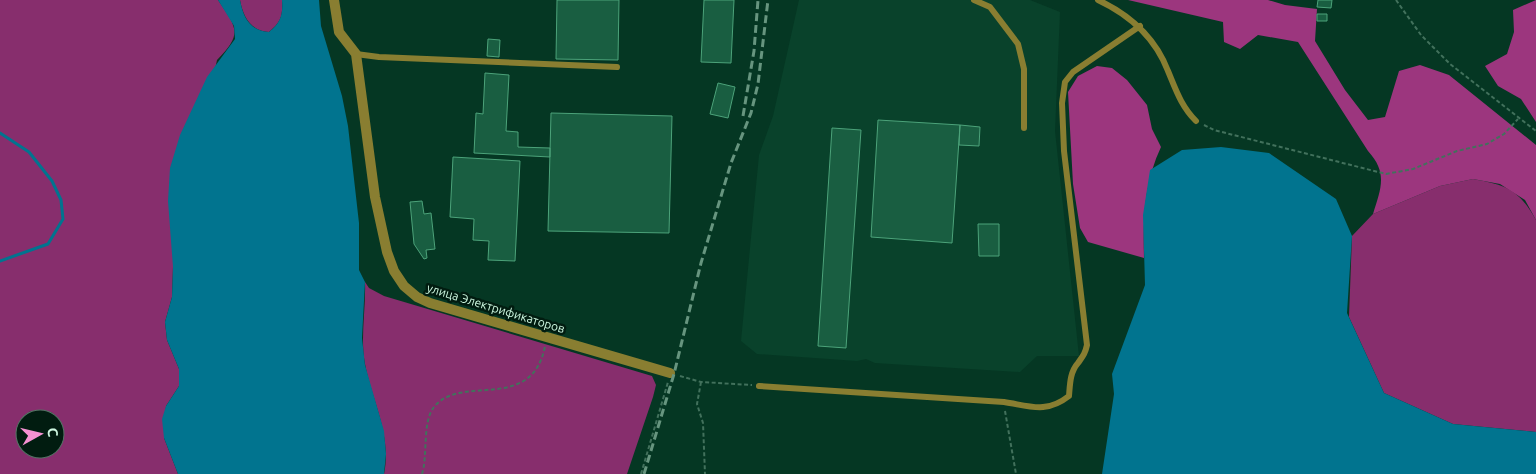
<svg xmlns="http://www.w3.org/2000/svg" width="1536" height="474" viewBox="0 0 1536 474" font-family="Ubuntu,sans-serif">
<rect width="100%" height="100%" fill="#053723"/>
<!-- built -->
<path fill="#09422b" d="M799 0H1030L1060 12 1055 131 1079 356H1037L1020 372 875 363 866 359 857 361 757 354 741 341 759 155 773 116Z"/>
<!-- green -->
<path fill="#872e6d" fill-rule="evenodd" d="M0 0H218C237 28 243 34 217 60L173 267 172 297 165 322 167 340 179 369V386L166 406 164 438 178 474H0ZM25 419H55V449H25Z
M240 0H282C283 16 281 22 269 32 251 31 243 17 240 0Z
M1473 179C1507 185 1519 190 1536 220V432L1453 424 1384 393 1349 317 1352 236 1373 214 1440 186Z
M365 282 369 288 384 296 652 376 656 385 653 397 627 474H384C392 435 372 401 365 364 360 337 366 310 365 282Z"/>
<!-- forest -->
<path fill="#9c367e" d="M1128 0H1268L1285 5 1317 9 1315 41 1345 90 1368 120 1385 117 1399 71 1420 65 1449 75 1536 145V220L1525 200 1500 184 1473 179 1440 186 1373 214C1381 188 1388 173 1368 151L1298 42 1258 35 1240 49 1224 42 1223 22Z
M1536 0V122L1521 99 1498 86 1485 66 1507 54 1514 32 1513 10Z
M1097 66 1112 68 1127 80 1147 105 1152 129 1161 147C1144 183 1143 219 1144 258L1088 242 1080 228 1073 184 1068 92 1078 76Z"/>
<!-- water -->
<path fill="#01748f" d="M218 0H240C243 17 250 31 269 32 281 22 283 15 282 0H319L321 26 342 96 348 126 359 223V270L365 282 362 338 365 365 384 431 386 454 384 474H178L164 438 162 419 166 406 179 386V369L167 340 165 322 172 297 173 267 168 201 170 168 180 135 207 77 235 39 234 26Z
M1221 147 1269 153 1336 199 1352 236 1347 313 1384 393 1453 424 1536 432V474H1102L1114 394 1112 374 1145 285 1143 215 1150 170 1182 150Z"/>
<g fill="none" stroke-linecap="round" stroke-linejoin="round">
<!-- stream -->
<path stroke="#01748f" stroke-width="3" d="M0 133 29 152 52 181 61 200 63 219 48 244 0 261"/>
</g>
<!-- building -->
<path fill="#195e41" stroke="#4ca37a" d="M557 0H619L618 60 556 59Z
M704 0H734L731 63 701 62Z
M1318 0H1332L1331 8 1317 7Z
M1317 14H1327V21H1317Z
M488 39 500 40 499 57 487 56Z
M485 73 509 75 506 131 518 132V147L550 148V157L474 153 476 113 483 114Z
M718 83 735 87 728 118 710 114Z
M551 113 672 116 669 233 548 231Z
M878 120 960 125 952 243 871 237Z
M960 125 980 127 979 146 959 145Z
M832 128 861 130 846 348 818 346Z
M453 157 520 161 515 261 488 260 489 241 473 240 474 219 450 217Z
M422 201 424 214 431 213 435 249 426 250 427 258 424 259 414 244 410 202Z
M978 224H999V256H979Z"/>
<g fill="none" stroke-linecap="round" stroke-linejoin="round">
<!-- path -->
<path stroke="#42715c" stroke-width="2" stroke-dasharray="4 2.5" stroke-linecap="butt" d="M1396 0 1421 35 1450 64 1536 131
M1204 125 1214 130 1386 174 1413 169 1457 151 1487 144 1504 134 1518 119
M680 376 701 382 752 385
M701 382 697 404 703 423 705 474
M1005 411 1016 474
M422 474C428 455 422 422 434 407 461 373 532 414 545 346
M641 474 668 382"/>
<!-- lane -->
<path stroke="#897e31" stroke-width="6" d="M974 0 990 7 1018 44 1024 69V128
M1098 0C1130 15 1155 37 1168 71 1176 90 1181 106 1196 121
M356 54 379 57 617 67
M759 386 1004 402C1030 406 1046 414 1069 396 1070 384 1070 372 1078 363 1083 356 1085 354 1087 345L1064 151 1062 103 1065 82 1073 72 1140 26"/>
<!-- street -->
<path stroke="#897e31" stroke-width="10" d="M334 0 339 32 356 54 375 197 387 252 394 271 404 286 417 297 430 303 670 373"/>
<!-- rail -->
<path stroke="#67957f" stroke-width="3" stroke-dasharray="8 4" stroke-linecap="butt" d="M743 116 754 51 758 0
M644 474 674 374 701 263 731 163 751 113 758 84 768 0"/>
</g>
<g text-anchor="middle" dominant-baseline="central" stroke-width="5" stroke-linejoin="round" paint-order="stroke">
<!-- street labels -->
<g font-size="12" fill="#cef8e1" stroke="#011c10">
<text transform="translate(496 308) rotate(17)">улица Электрификаторов</text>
</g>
</g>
<!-- north arrow -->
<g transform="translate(40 434) rotate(82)"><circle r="24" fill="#011c10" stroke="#537464"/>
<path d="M0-4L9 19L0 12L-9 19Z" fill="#f591d2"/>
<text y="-8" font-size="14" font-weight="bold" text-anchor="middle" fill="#cef8e1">С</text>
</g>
</svg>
